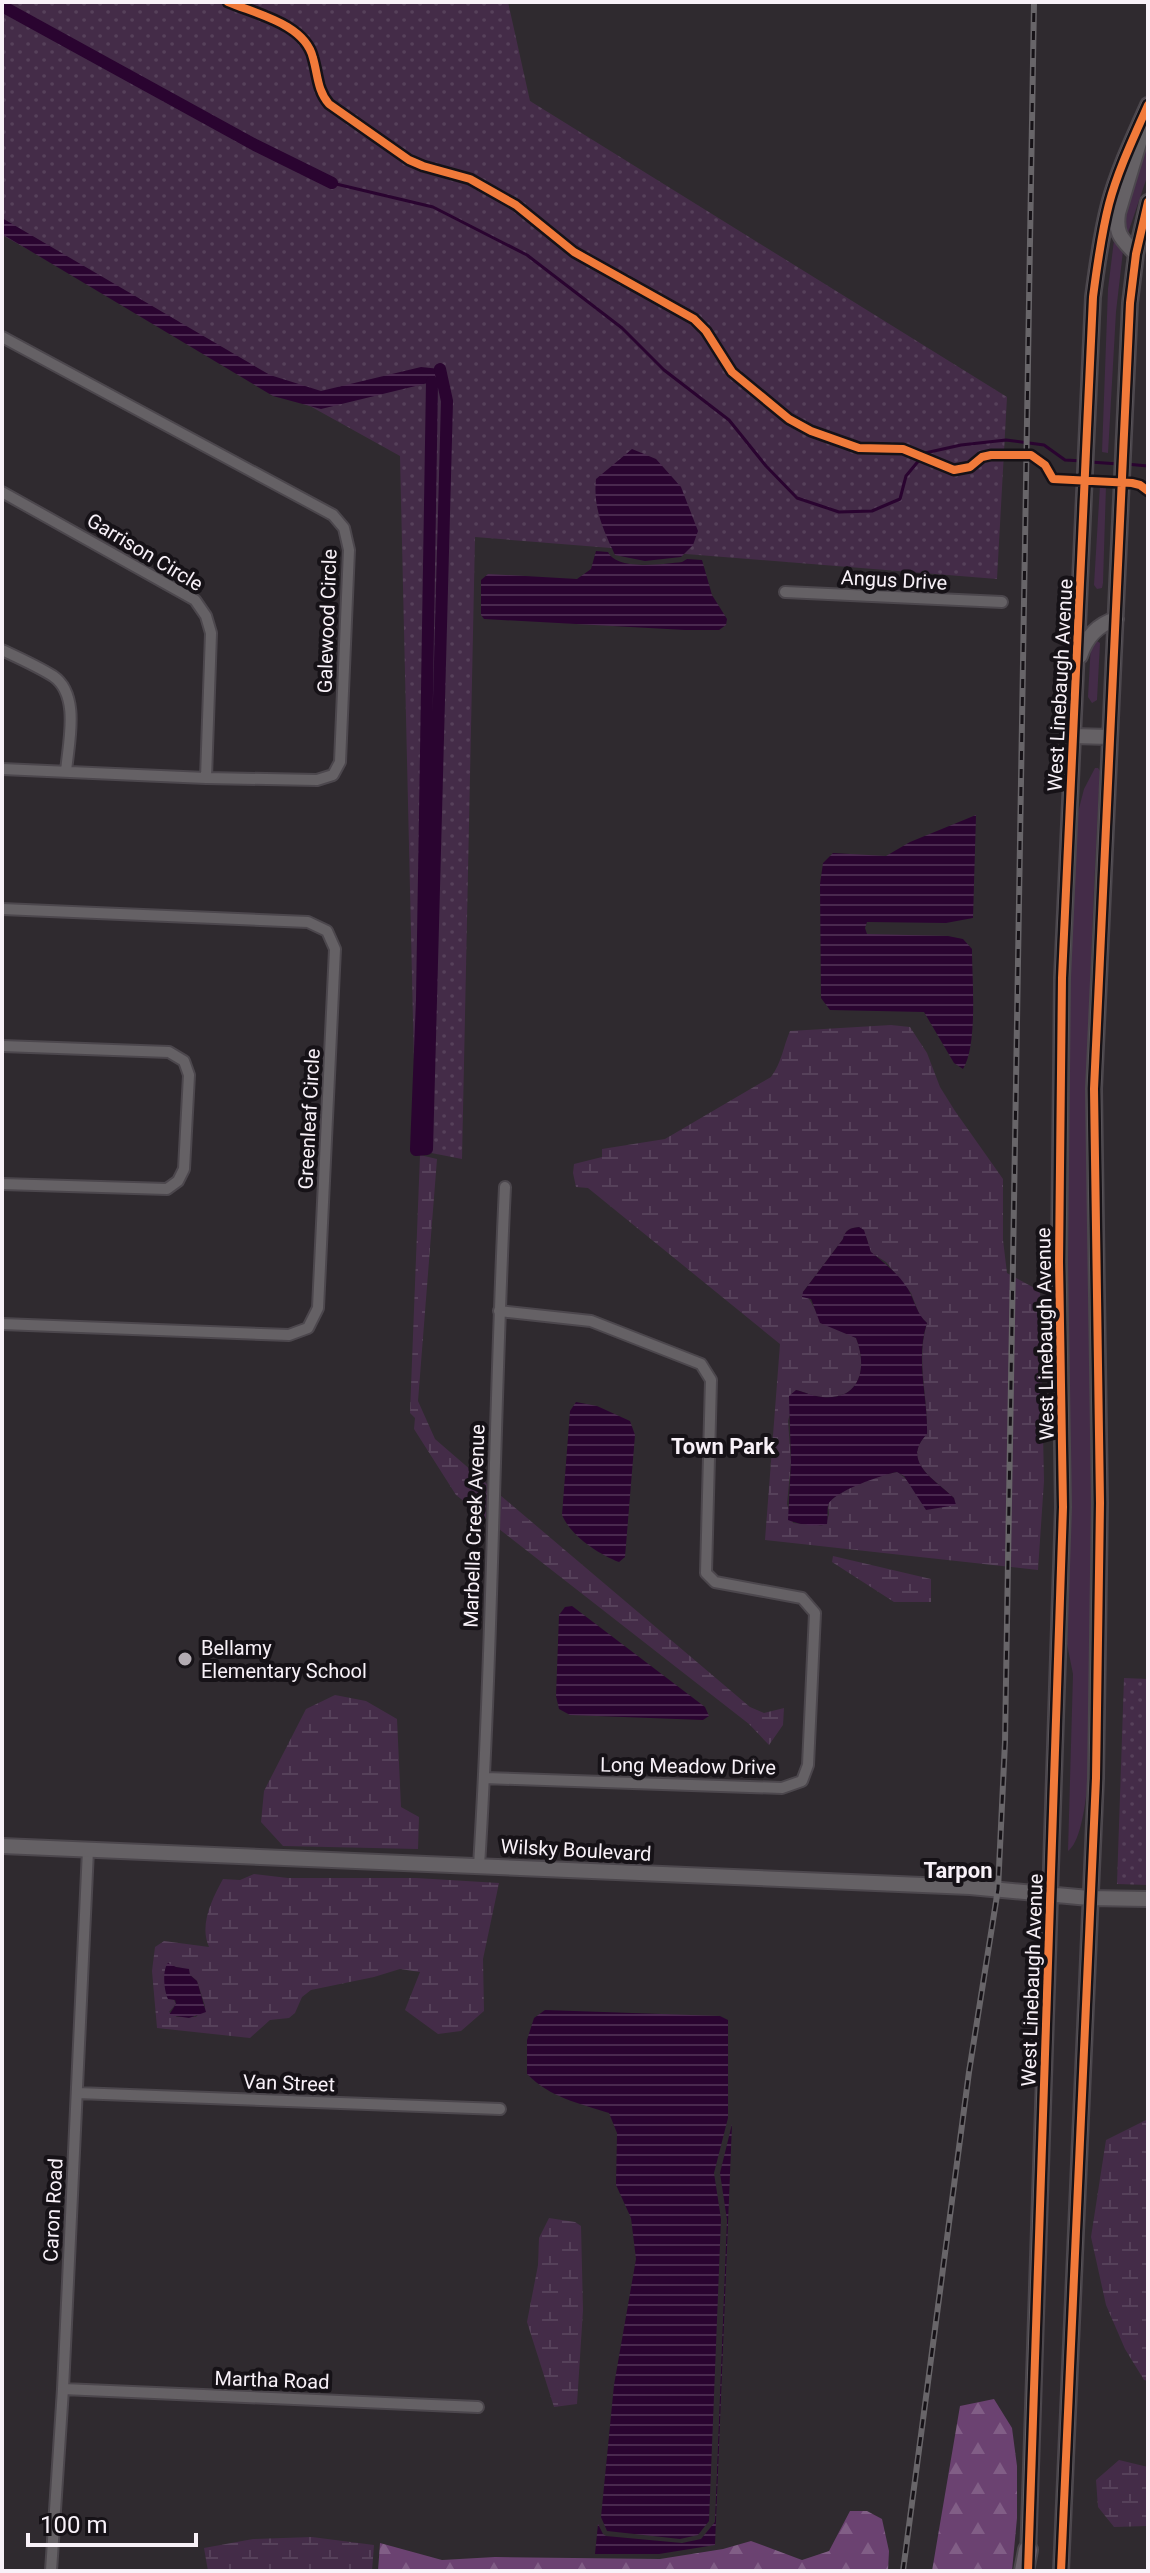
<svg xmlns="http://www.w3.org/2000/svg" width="1150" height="2573" viewBox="0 0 1150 2573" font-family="Roboto,sans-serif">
<defs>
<pattern id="forest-firs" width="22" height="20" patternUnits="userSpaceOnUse" patternTransform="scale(2)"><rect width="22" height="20" fill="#6b4271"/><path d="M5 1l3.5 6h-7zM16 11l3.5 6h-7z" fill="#815e86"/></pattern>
<pattern id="wetland-marsh" width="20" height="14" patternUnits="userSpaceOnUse" patternTransform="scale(2)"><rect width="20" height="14" fill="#442c48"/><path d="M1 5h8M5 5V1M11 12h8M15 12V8" fill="none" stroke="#56415a"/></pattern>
<pattern id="park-dots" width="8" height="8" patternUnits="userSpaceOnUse" patternTransform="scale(2)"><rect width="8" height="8" fill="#442c48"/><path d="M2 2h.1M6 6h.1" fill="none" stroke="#56415a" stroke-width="1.8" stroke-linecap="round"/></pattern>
<pattern id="water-rules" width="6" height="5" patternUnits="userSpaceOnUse" patternTransform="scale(2)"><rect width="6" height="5" fill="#2a0430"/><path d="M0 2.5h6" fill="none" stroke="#4a294f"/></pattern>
</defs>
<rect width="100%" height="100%" fill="#2f2a2f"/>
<!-- grass -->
<path fill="#442c48" d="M1148 130V174L1127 236 1122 220Z
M1114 240 1123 251 1116 312 1108 453 1102 452 1108 289Z
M1100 485 1106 486 1103 583 1102 588 1097 589 1094 585Z
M1094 639 1100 643 1097 700 1092 703 1088 697 1091 643Z
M1095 768H1098L1100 771C1093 900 1087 1029 1087 1159 1088 1316 1094 1474 1091 1632 1091 1670 1096 1831 1068 1851L1073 1674 1067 1644 1071 1483 1065 1208 1069 970 1075 824 1084 789Z"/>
<!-- forest -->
<path fill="url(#forest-firs)" d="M994 2399 1012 2428 1017 2466V2518L1012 2571H932L960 2406Z
M850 2511H867L882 2519 889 2551 888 2571H378L380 2543 442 2560 495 2557 660 2559 723 2549 751 2541 802 2560 829 2551Z"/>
<!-- wetland -->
<path fill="url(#wetland-marsh)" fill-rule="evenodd" d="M891 1025 910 1027 927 1053 940 1087 955 1111 1003 1179V1240L1007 1273 1040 1291 1044 1481 1038 1570 765 1540 780 1344 588 1188 576 1187 573 1173 574 1164 602 1157V1149L665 1139 771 1077C782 1062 783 1047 790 1031ZM859 1227 867 1239 870 1252 886 1262 911 1293 920 1316 927 1323C916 1360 928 1395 927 1434 900 1462 935 1479 954 1498L955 1505 909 1482 898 1472C875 1476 844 1487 828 1503L829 1514 826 1524 821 1526 793 1523 787 1504 791 1462 788 1421 796 1390C804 1392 813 1396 822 1397 860 1401 868 1368 856 1338 844 1331 833 1329 822 1319 814 1311 812 1300 803 1292L843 1239C845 1230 850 1228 859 1227Z
M420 1155 437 1159 418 1401 435 1439 487 1484 486 1519 456 1495 414 1429 415 1418 410 1413Z
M500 1495 750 1707 764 1713 784 1708 783 1725 769 1745 749 1724 499 1529Z
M833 1556 931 1579V1602H894L832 1562Z
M335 1695 366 1701 397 1719 401 1807 419 1817 418 1849 283 1846 261 1822 264 1791 306 1709Z
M254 1874 288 1878H416L499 1883 483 1959 484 2011 461 2031 438 2034 405 2010 420 1972 400 1969 374 1977 311 1990 302 1997 295 2013 289 2018 270 2020 250 2038 157 2028 152 1971 155 1947 164 1941 209 1947C199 1925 212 1899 223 1879L240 1880ZM176 1967 182 1968 197 1981 205 2006 196 2017H177L169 2012 176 2004 167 1987 166 1979Z
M1146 2120 1148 2121V2381L1144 2380 1125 2349 1106 2305 1091 2237 1106 2140Z
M549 2218 575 2222 581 2226 583 2310 577 2404 554 2407 527 2322 538 2265 539 2238Z
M1119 2460 1148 2467V2526L1114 2527 1098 2507 1096 2480Z
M312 2537 374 2545 372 2571H208L204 2548 253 2539Z"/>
<!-- park -->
<path fill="url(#park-dots)" d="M2 2H508L530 101 1007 397 997 579 475 537 462 1159 416 1150 400 456 2 235Z
M1124 1678 1148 1679V1885L1117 1884Z"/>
<!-- water -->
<path fill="url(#water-rules)" d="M2 218 270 375 321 391 421 367 440 369 432 382 321 409 273 396 2 234Z
M632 449 656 459 681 487 698 531 693 545 681 557 645 561 615 555C603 529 593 508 596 479Z
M596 551 608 552C617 571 664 564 682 562L687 559 702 560 712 595 727 619 726 625 719 630H685L484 619 481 615V580L488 574 577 579 591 569Z
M976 815 973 918 946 923 867 922 865 928 867 934 948 936 963 939 972 949C972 979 978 1045 963 1069L954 1063 924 1012 830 1010 821 998 820 884 823 863 833 853 886 856 910 842Z
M859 1227 864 1230 871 1252C884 1263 898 1273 908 1289 915 1301 916 1313 927 1323 915 1360 928 1396 927 1434 900 1462 936 1480 954 1498L956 1505 926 1510 904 1476 897 1472C884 1474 832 1492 828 1505 827 1511 828 1517 827 1524 818 1528 797 1524 788 1520L791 1462 789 1396 796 1390C804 1392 813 1396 822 1397 860 1401 868 1368 856 1338L820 1323 811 1299 802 1297 803 1292 843 1239C845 1230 850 1228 859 1227Z
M576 1402 597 1406 630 1421 635 1435 625 1557 619 1562C598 1554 571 1536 562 1515L570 1411Z
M572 1606 705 1707 709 1716 703 1720 570 1715 559 1709 556 1696 559 1615 565 1607Z
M168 1963 176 1967 189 1969 190 1975 197 1981 206 2012 189 2018 169 2015 176 2004 175 2000 168 1999C164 1991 162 1970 168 1963Z
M545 2010 720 2016 728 2020V2118L714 2173 721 2219 709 2521 698 2535 680 2539 607 2531 601 2517 614 2385 636 2259 631 2218 616 2185 617 2133 609 2113C578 2103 551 2098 527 2074V2040L534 2018Z
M732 2124 715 2545 659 2554H595L598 2524 603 2534 606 2536 682 2543 701 2539 715 2522 727 2220 720 2173Z"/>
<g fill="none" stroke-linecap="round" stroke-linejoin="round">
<!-- stream -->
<path stroke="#2a0430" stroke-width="3" d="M332 183 433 207 527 255 622 328 664 370 729 420 766 466 797 498 839 512 872 511 900 499 906 476 925 453 961 445 1006 440 1044 445 1065 460 1083 461
M1090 462 1119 464
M1126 464 1148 466"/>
<!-- canal -->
<path stroke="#2a0430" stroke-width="12" d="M2 6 255 145 332 183
M432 382 422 1000 416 1150 427 1149 447 401 440 369"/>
<!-- minor casing -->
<g stroke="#4c474d" stroke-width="14">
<path id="minor" d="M2 337 333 515 344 528 349 550 340 762 333 775 317 780 206 778 2 769
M2 492 195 600 206 616 211 633 206 778
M785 592 1002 602
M2 650C19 658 37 666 53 676 81 695 68 744 66 772
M2 909 308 922 327 931 335 949 318 1308 308 1328 289 1335 2 1324
M2 1046 169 1052 184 1061 189 1075 184 1169 178 1181 167 1189 2 1184
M484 1778 782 1788 802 1781 808 1765 815 1613 802 1598 715 1582 706 1573 711 1380 701 1364 591 1321 499 1311
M479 1866C493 1640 494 1413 505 1187
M77 2093 500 2109
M63 2389 478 2407
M51 2571 63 2389 88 1850"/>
</g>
<!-- secondary casing -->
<g stroke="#4c474d" stroke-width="18">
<path id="secondary" d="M1136 254C1122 239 1115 235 1118 213L1142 133
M1080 656C1086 637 1097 625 1116 619
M1073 736 1110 737
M2 1846 970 1887 1089 1898 1148 1899
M1028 2558 1063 1507 1059 1262 1062 978 1093 297C1097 266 1101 235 1109 204 1118 170 1134 137 1148 105
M1061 2571 1096 1778 1100 1503 1094 1089 1130 303 1136 254 1148 202"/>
</g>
<!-- motorway casing -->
<g stroke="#4c474d" stroke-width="22">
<path id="motorway" d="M1024 2571 1028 2550"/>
</g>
<!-- minor -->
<use href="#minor" stroke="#656165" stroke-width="10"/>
<!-- secondary -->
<use href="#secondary" stroke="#656165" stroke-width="14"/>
<!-- motorway -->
<use href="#motorway" stroke="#6a606b" stroke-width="18"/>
<!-- rail casing -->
<g stroke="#686569" stroke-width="6">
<path id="rail" d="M903 2571 969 2072 998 1889 1005 1742 1034 2"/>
</g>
<!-- rail -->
<use href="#rail" stroke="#161217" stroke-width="3" stroke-dasharray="9" stroke-linecap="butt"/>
<!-- cycleway casing -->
<g stroke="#161217" stroke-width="13">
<path id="cycleway" d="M228 2C256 14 305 24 313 58 318 75 317 90 329 104L409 160 423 166 470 179 516 205 574 252 694 319 706 331 732 372 789 419 811 431 859 448 903 449 954 470 970 467 982 457 991 455H1031L1045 465 1053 479 1132 483 1140 485 1148 491
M1028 2571 1063 1507 1059 1262 1062 978 1093 297C1097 266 1101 235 1109 204 1118 170 1134 137 1148 105
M1061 2571 1096 1778 1100 1503 1094 1089 1130 303 1136 254 1148 202"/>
</g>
<!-- cycleway -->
<use href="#cycleway" stroke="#f17a3a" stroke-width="8"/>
</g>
<!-- markers -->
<circle fill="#b2abb2" stroke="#161217" stroke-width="3" cx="185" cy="1659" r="8"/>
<g text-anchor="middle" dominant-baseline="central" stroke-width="8" stroke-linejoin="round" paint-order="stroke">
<!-- street labels -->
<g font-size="20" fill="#f8f1f8" stroke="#161217">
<text transform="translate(145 552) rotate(31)">Garrison Circle</text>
<text transform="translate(894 580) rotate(3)">Angus Drive</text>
<text transform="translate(327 621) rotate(-88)">Galewood Circle</text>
<text transform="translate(1060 685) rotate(-87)">West Linebaugh Avenue</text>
<text transform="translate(309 1119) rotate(-87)">Greenleaf Circle</text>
<text transform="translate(1045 1334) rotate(-91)">West Linebaugh Avenue</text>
<text transform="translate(474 1526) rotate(-88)">Marbella Creek Avenue</text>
<text transform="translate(688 1766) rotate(1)">Long Meadow Drive</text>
<text transform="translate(576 1850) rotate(3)">Wilsky Boulevard</text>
<text transform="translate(1032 1980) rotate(-88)">West Linebaugh Avenue</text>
<text transform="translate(289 2083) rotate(2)">Van Street</text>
<text transform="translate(53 2210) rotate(-87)">Caron Road</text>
<text transform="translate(272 2380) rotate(2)">Martha Road</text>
</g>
<!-- poi labels -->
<g font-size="20" fill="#f8f1f8" stroke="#161217" text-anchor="start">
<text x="201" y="1648">Bellamy<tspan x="201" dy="23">Elementary School</tspan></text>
</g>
<!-- neighbourhood labels -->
<g font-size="22" font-weight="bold" fill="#f8f1f8" stroke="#161217">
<text x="723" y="1446">Town Park</text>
<text x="958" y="1870">Tarpon</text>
</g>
</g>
<!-- border -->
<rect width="1150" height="2573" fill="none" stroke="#f8f1f8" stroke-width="8"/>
<!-- scale -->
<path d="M28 2533v12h168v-12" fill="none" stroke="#f8f1f8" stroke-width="4"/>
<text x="40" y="2533" font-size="24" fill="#f8f1f8" stroke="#161217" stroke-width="6" paint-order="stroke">100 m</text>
</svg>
